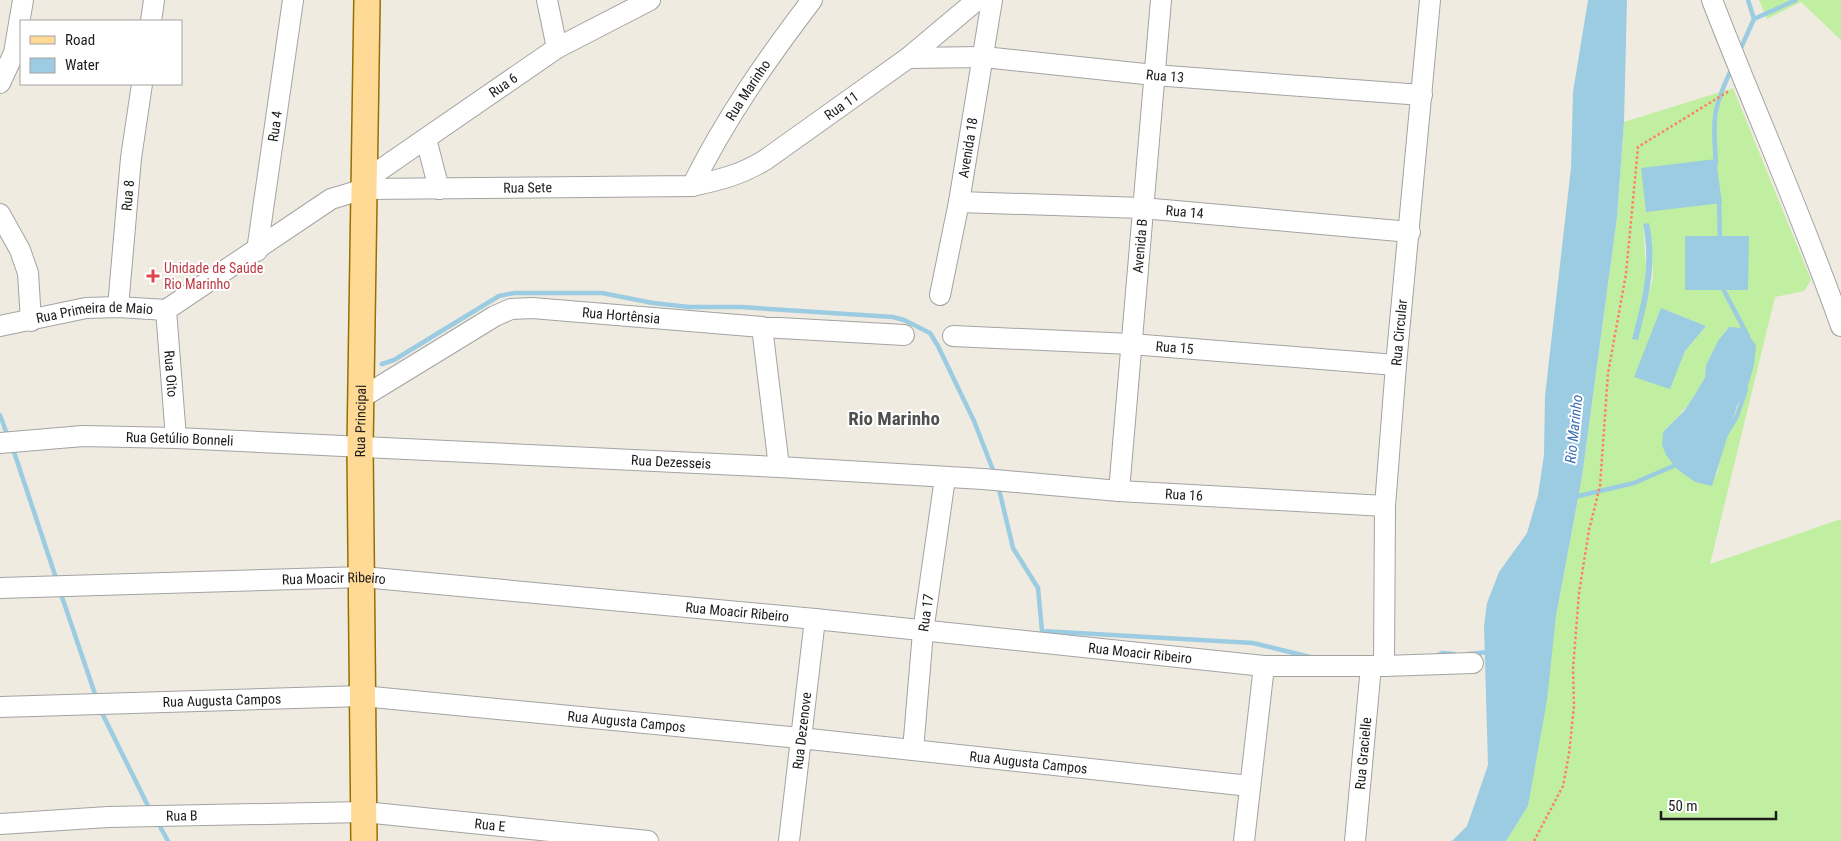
<svg xmlns="http://www.w3.org/2000/svg" width="1841" height="841" viewBox="0 0 1841 841" font-family="'Roboto Condensed',sans-serif">
<rect width="100%" height="100%" fill="#efebe1"/>
<!-- grass -->
<path fill="#c1efa1" fill-rule="evenodd" d="M1759 0H1841V40L1801 2 1767 19Z
M1733 88 1811 280 1804 291 1775 297 1710 564 1841 519V841H1506L1528 806 1556 616 1582 477 1617 217 1624 122ZM1643 224 1652 240 1653 277 1637 340 1647 280ZM1661 308 1706 326 1685 351ZM1729 327 1747 389C1731 415 1722 445 1717 475L1663 432C1679 416 1694 400 1704 379 1706 374 1705 369 1707 364 1713 350 1720 338 1729 327Z"/>
<!-- water -->
<path fill="#9ccce1" d="M1588 0H1627L1624 122 1617 217 1582 477 1556 616 1547 700 1528 806 1506 841H1452L1467 826 1488 765 1484 626 1487 603 1499 572 1527 533 1538 495 1544 455 1545 396 1571 168 1573 92Z
M1716 159 1722 203 1646 212 1641 168Z
M1649 223C1658 264 1648 300 1638 340L1632 339C1643 297 1651 267 1643 224Z
M1685 236H1749L1748 290H1685Z
M1661 308 1706 326 1685 351 1670 389 1634 377Z
M1729 327 1743 328 1756 345 1754 365 1747 389 1737 406 1712 486 1695 482 1677 469 1666 455 1662 445 1663 432 1684 411 1696 393 1705 377 1706 365 1718 341Z"/>
<g fill="none" stroke-linecap="round" stroke-linejoin="round">
<!-- stream -->
<path stroke="#9ccce1" stroke-width="4.5" d="M1754 19 1796 0
M1739 52 1754 19 1748 0
M1716 164C1713 118 1712 110 1732 68
M1719 199 1720 241
M1721 285 1748 336
M382 364 394 360 499 296 514 293H602L653 303 689 307H741L893 317 904 320 930 333 938 346 974 421 995 475
M0 415 8 437
M1725 436 1737 416 1746 389
M12 446 57 581
M998 485 1013 548 1038 588 1042 631 1253 643 1310 657
M1574 497 1634 483 1678 464
M60 591 97 700
M1469 654 1488 652
M1437 656 1442 653 1454 654
M100 709 150 810
M158 823 168 841"/>
<!-- minor casing -->
<g stroke="#a3a3a3" stroke-width="22">
<g id="minor">
<path d="M547 0 557 48"/>
<path d="M1712 0C1754 109 1802 215 1841 326"/>
<path d="M151 21 154 0"/>
<path id="s1" d="M908 58 984 57 1154 75 1422 95"/>
<path d="M0 83 14 53 23 0"/>
<path d="M426 139 439 189"/>
<path id="s2" d="M364 181 557 48 650 0"/>
<path id="s3" d="M692 186C725 119 767 59 812 0"/>
<path id="s4" d="M959 202 1142 208 1410 232"/>
<path d="M0 214 20 250 28 273 31 321"/>
<path id="s5" d="M257 251 293 0"/>
<path id="s6" d="M940 295 959 202 992 0"/>
<path id="s7" d="M118 307 131 158 142 84"/>
<path id="s8" d="M166 310 176 438"/>
<path id="s9" d="M0 326 86 308 118 307 166 310 331 199 364 189 692 186C719 180 741 175 765 160L908 58 977 0"/>
<path d="M762 327 779 467"/>
<path id="s10" d="M953 336 1131 344 1396 365"/>
<path id="s11" d="M361 398 495 316 511 309 532 308 762 327 904 335"/>
<path id="s12" d="M0 443 83 436 176 438 779 467 983 479 1119 491 1385 506"/>
<path id="s13" d="M1119 491 1161 0"/>
<path id="s14" d="M0 588 363 577 815 619 1264 666H1384L1473 663"/>
<path id="s15" d="M1384 666 1385 506 1396 365 1430 0"/>
<path id="s16" d="M0 707 362 696 800 738 1250 786"/>
<path id="s17" d="M913 750 923 632 945 478"/>
<path id="s18" d="M0 824 108 817 364 812 648 841"/>
<path id="s19" d="M789 841 815 619"/>
<path d="M1244 841 1264 666"/>
<path id="s20" d="M1355 841 1371 666"/>
</g>
</g>
<!-- major casing -->
<g stroke="#957000" stroke-width="28">
<g id="major">
<path id="s21" d="M364 841 360 448 367 0"/>
</g>
</g>
<!-- path -->
<path stroke="#ff7f62" stroke-width="2.5" stroke-dasharray="2.5 2.5" stroke-linecap="butt" d="M1534 841 1563 786 1569 754 1574 706 1573 669 1579 593 1589 530 1600 486 1608 373 1626 274 1638 147 1729 91"/>
<!-- minor -->
<use href="#minor" stroke="#fff" stroke-width="20"/>
<!-- major -->
<use href="#major" stroke="#ffda96" stroke-width="25"/>
</g>
<!-- markers -->
<path fill="#e0444e" stroke="#fff" stroke-width="2" d="M150.5 268.5h5v5h5v5h-5v5h-5v-5h-5v-5h5z"/>
<g text-anchor="middle" dominant-baseline="central" stroke-width="4" stroke-linejoin="round" paint-order="stroke">
<!-- street labels -->
<g font-size="14" fill="#1c1c1c" stroke="#fff">
<text stroke="none"><textPath href="#s1" startOffset="258">Rua 13</textPath></text>
<text stroke="none"><textPath href="#s2" startOffset="169">Rua 6</textPath></text>
<text stroke="none"><textPath href="#s3" startOffset="111">Rua Marinho</textPath></text>
<text stroke="none"><textPath href="#s9" startOffset="901">Rua 11</textPath></text>
<text stroke="none"><textPath href="#s5" startOffset="126">Rua 4</textPath></text>
<text stroke="none"><textPath href="#s6" startOffset="150">Avenida 18</textPath></text>
<text stroke="none"><textPath href="#s9" startOffset="565">Rua Sete</textPath></text>
<text stroke="none"><textPath href="#s7" startOffset="112">Rua 8</textPath></text>
<text stroke="none"><textPath href="#s4" startOffset="226">Rua 14</textPath></text>
<text stroke="none"><textPath href="#s13" startOffset="246">Avenida B</textPath></text>
<text stroke="none"><textPath href="#s9" startOffset="96">Rua Primeira de Maio</textPath></text>
<text stroke="none"><textPath href="#s11" startOffset="285">Rua Hortênsia</textPath></text>
<text stroke="none"><textPath href="#s15" startOffset="334">Rua Circular</textPath></text>
<text stroke="none"><textPath href="#s10" startOffset="222">Rua 15</textPath></text>
<text stroke="none"><textPath href="#s8" startOffset="64">Rua Oito</textPath></text>
<text stroke="none"><textPath href="#s21" startOffset="420">Rua Principal</textPath></text>
<text stroke="none"><textPath href="#s12" startOffset="180">Rua Getúlio Bonneli</textPath></text>
<text stroke="none"><textPath href="#s12" startOffset="672">Rua Dezesseis</textPath></text>
<text stroke="none"><textPath href="#s12" startOffset="1186">Rua 16</textPath></text>
<text stroke="none"><textPath href="#s14" startOffset="334">Rua Moacir Ribeiro</textPath></text>
<text stroke="none"><textPath href="#s14" startOffset="739">Rua Moacir Ribeiro</textPath></text>
<text stroke="none"><textPath href="#s17" startOffset="138">Rua 17</textPath></text>
<text stroke="none"><textPath href="#s14" startOffset="1144">Rua Moacir Ribeiro</textPath></text>
<text stroke="none"><textPath href="#s16" startOffset="222">Rua Augusta Campos</textPath></text>
<text stroke="none"><textPath href="#s16" startOffset="628">Rua Augusta Campos</textPath></text>
<text stroke="none"><textPath href="#s19" startOffset="111">Rua Dezenove</textPath></text>
<text stroke="none"><textPath href="#s20" startOffset="88">Rua Gracielle</textPath></text>
<text stroke="none"><textPath href="#s16" startOffset="1032">Rua Augusta Campos</textPath></text>
<text stroke="none"><textPath href="#s18" startOffset="182">Rua B</textPath></text>
<text stroke="none"><textPath href="#s18" startOffset="491">Rua E</textPath></text>
</g>
<!-- health labels -->
<g font-size="14" fill="#be3a42" stroke="#fff" text-anchor="start">
<text x="164" y="268">Unidade de Saúde<tspan x="164" dy="16">Rio Marinho</tspan></text>
</g>
<!-- water labels -->
<g font-size="15" font-style="italic" fill="#4070b4" stroke="#fff">
<text transform="translate(1574 429) rotate(-84)">Rio Marinho</text>
</g>
<!-- district labels -->
<g font-size="19" font-weight="bold" fill="#4f4f4f" stroke="#fff">
<text x="894" y="418">Rio Marinho</text>
</g>
</g>
<!-- legend -->
<rect x="20" y="20" width="162" height="65" fill="#ffffff" stroke="#a4a4a4"/>
<rect x="30" y="36" width="25" height="8" fill="#ffda96" stroke="#a4a4a4"/>
<text x="65" y="45" font-size="15" fill="#1c1c1c">Road</text>
<rect x="30" y="58" width="25" height="15" fill="#9ccce1" stroke="#a4a4a4"/>
<text x="65" y="70" font-size="15" fill="#1c1c1c">Water</text>
<!-- scale -->
<path d="M1661 811v8h115v-8" fill="none" stroke="#1c1c1c" stroke-width="2.5"/>
<text x="1668" y="811" font-size="15" fill="#1c1c1c" stroke="#ffffff" stroke-width="4" paint-order="stroke">50 m</text>
</svg>
